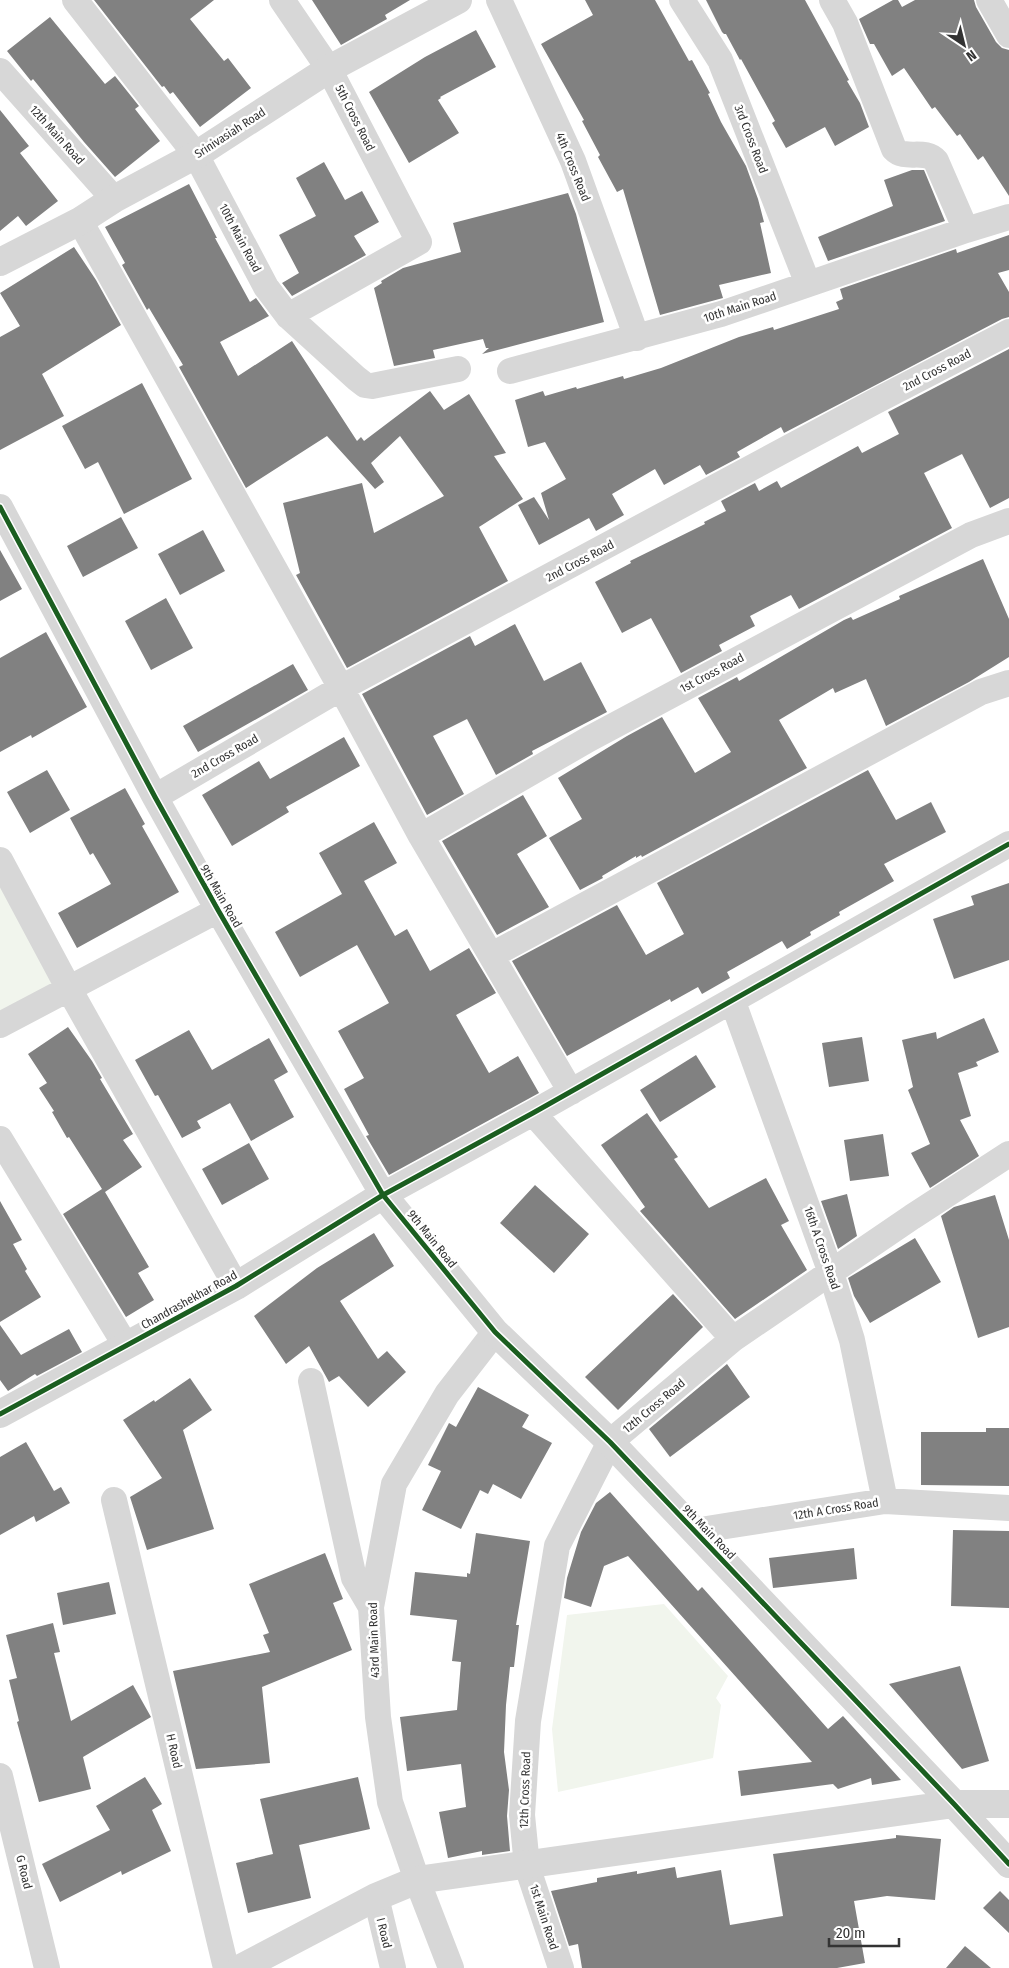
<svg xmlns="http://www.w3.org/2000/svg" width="1009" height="1968" viewBox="0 0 1009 1968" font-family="'Fira Sans Condensed',sans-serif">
<rect width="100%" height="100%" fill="#fff"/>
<!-- green -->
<path fill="#f1f5ed" d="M0 860 65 981 0 1016Z
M664 1604 728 1676 716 1698 721 1705 713 1758 558 1792 552 1729 567 1615Z"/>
<!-- building -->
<path fill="#818181" d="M94 0H214L190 19 224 61 228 58 251 88 200 127 173 92 170 94 164 86 162 87Z
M312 0H410L385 15 387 19 341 45Z
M585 0H655L689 61 692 60 710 93 708 94 721 122 746 166 758 199 764 222 760 223 771 273 719 285 723 298 660 315 623 189 617 192 598 157 600 155 582 121 584 120 541 44 593 15Z
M706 0H805L849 80 847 81 860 103 869 127 835 146 825 127 786 148 772 123 775 121 741 59 740 60 726 34H724L722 32Z
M893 0H898L902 7 915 0H974L976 7 996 42 1002 48 1009 50V196L983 156 978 160 960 134 957 136 935 107 932 109 904 68 892 76 874 44H870L859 19Z
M50 17 105 84 115 76 139 106 135 109 160 141 115 177 84 142 33 79 31 81 7 51Z
M476 30 496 67 440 97 441 98 438 100 459 133 409 163 369 92 425 57Z
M0 110 29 146 20 153 58 201 26 226 18 216 0 231Z
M324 162 345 200 362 191 379 222 354 236 366 255 292 296 282 283 299 273 279 235 316 216 296 178Z
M912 170H924L945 221 828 261 818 237 893 206 884 180Z
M189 184 217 238H215L250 302 256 298 269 316 220 342 238 376 292 341 357 441 361 437 364 441 430 391 444 410 469 394 506 453 494 456 523 499 479 527 508 581 347 668 296 575 300 573 283 503 362 483 374 533 444 496 400 436 371 463 384 482 375 489 327 436 246 488 179 367 183 365 149 308 147 310 122 265 125 263 105 227Z
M568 193 576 214 604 322 482 354 489 348H486L483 339 433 350 435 358 394 366 374 288 382 283 381 281 403 268 461 252 453 223Z
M1009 235V270L998 273 1009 292V317L1002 319 784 433 781 427 737 452 740 457 706 475 700 465 664 485 655 469 612 494 624 515 596 531 589 518 539 545 518 505 534 497 549 520 541 493 566 479 545 442 528 447 515 400 543 391 545 396 576 387 577 389 623 376 624 379 661 368 739 337 773 327 774 330 839 309 836 302 843 299 840 289 956 249 957 253Z
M74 247 96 280 121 325 42 374 64 416 0 450V337L20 326 0 293Z
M1009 349V498L990 508 962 454 924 473 952 528 799 609 791 595 750 616 755 626 719 645 722 651 681 673 651 618 622 633 595 582 631 563 630 561 705 524 704 522 726 511 721 501 755 483 759 491 777 481 781 488 858 446 862 453 899 434 888 412Z
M142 383 192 479 124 514 98 462 85 469 62 426Z
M121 517 138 548 83 577 67 546Z
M203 530 225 571 180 595 158 554Z
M0 550 22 589 0 601Z
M983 559 1009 619V657L969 682 886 726 866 679 835 693 833 688 779 720 807 768 642 857 641 855 636 858V856L602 876 603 878 580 890 549 838 582 819 558 778 627 736 662 717 695 773 731 752 698 698 737 677 739 681 844 620 851 617 853 620 900 599 899 596Z
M166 598 193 648 151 670 125 621Z
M515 624 544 681 581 662 607 712 532 751 533 754 496 775 467 719 433 736 464 794 427 815 362 694 470 636 475 646Z
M46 632 87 707 32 738 31 735 0 752V658Z
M293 664 308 690 198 752 183 726Z
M344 737 360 766 286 807 289 812 232 846 202 795 259 761 270 779Z
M47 770 70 810 30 833 7 792Z
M868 770 896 820 931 802 946 832 884 864 894 881 839 912 840 915 810 932 811 935 787 949 782 941 727 972 730 978 702 994 698 987 671 1002 670 999 567 1056 512 961 617 905 646 955 684 934 657 883Z
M125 788 145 824 142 826 179 892 77 948 58 913 111 884 93 853 90 855 70 818Z
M523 795 547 836 517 854 549 907 497 935 442 841Z
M374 822 397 863 364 881 395 936 407 929 430 971 469 948 496 993 456 1015 489 1073 518 1056 539 1093 389 1175 366 1136 369 1135 344 1089 364 1078 338 1031 389 1003 357 945 300 977 275 932 342 894 319 853Z
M1009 883V960L954 979 933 919 974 905 971 896Z
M984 1018 999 1052 976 1062 978 1066 958 1073 971 1116 960 1120 979 1156 930 1188 911 1153 930 1144 908 1090 913 1087 902 1040 936 1032 937 1039Z
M68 1027 92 1061 102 1078 100 1079 133 1134 123 1140 142 1167 105 1192 149 1267 138 1273 154 1300 126 1317 63 1214 102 1189 69 1137 67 1138 52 1112 54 1111 39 1088 47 1083 28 1054Z
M189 1030 212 1070 269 1038 288 1072 274 1080 294 1117 251 1141 230 1103 197 1121 201 1128 182 1138 158 1095 155 1096 135 1060Z
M862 1037 869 1081 829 1087 822 1043Z
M696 1055 716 1087 660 1122 640 1090Z
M647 1113 678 1157 674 1159 709 1208 766 1178 789 1221 781 1225 807 1270 735 1319 640 1211 645 1207 601 1145Z
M883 1134 889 1176 850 1181 844 1140Z
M249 1143 269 1179 222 1205 202 1169Z
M535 1185 589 1234 554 1273 500 1223Z
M847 1194 857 1236 838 1249 821 1201Z
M995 1195 1009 1240V1327L978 1338 941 1216 954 1207Z
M0 1201 22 1240 13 1244 27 1269 25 1271 41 1297 0 1322Z
M374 1233 394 1266 340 1301 378 1359 387 1351 406 1372 368 1407 339 1376 329 1382 309 1346 286 1364 254 1316 317 1268Z
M915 1238 941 1282 870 1323 854 1296 848 1278Z
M673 1294 703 1327 618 1410 585 1377Z
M0 1325 21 1355 69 1329 82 1352 37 1376 35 1374 8 1391 0 1380Z
M727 1364 750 1397 670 1457 649 1429Z
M190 1378 212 1410 183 1430 214 1529 147 1550 130 1497 162 1478 123 1420 154 1400 155 1402Z
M478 1387 529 1415 522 1427 552 1443 521 1499 493 1484 488 1494 480 1490 461 1529 422 1510 441 1471 428 1465 449 1423 456 1427Z
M986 1428H1009V1486L921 1485V1432H986Z
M26 1442 54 1491 61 1487 70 1503 36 1522 34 1516 0 1535V1457Z
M610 1492 698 1591 702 1587 828 1729 843 1716 901 1780 872 1785 871 1778 838 1789 833 1784 741 1796 738 1771 812 1762 628 1556 604 1566 591 1607 564 1598 567 1578 581 1532 596 1503Z
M953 1530 1009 1531V1608L951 1606Z
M476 1533 530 1541 516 1625H519L514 1667H510L506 1705 504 1752 509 1790 507 1816 510 1851 482 1855V1851L448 1858 439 1812 466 1807 461 1764 407 1771 400 1717 457 1710 461 1662 452 1661 457 1620 410 1615 415 1572 467 1577V1573L470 1574Z
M854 1548 857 1579 773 1588 769 1558Z
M325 1553 343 1599 333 1603 352 1650 262 1687 270 1763 196 1769 173 1671 270 1652 263 1635 269 1633 249 1584Z
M109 1582 116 1614 63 1625 57 1593Z
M53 1623 60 1652 54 1653 71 1721 133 1685 151 1717 83 1757 91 1789 39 1802 17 1722 19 1721 9 1680 17 1678 6 1635Z
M960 1666 989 1761 962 1769 889 1684Z
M145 1777 162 1804 152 1810 171 1851 122 1875 121 1871 60 1902 42 1864 110 1830 96 1806Z
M358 1777 370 1829 299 1845 311 1898 248 1913 236 1863 273 1854 260 1799Z
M896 1835 941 1839 935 1900 887 1896 854 1901 865 1963 837 1968H582L578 1944 569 1946 551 1891 597 1882V1878L637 1871V1874L675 1867 677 1878 721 1870 730 1925 783 1916 773 1854 896 1838Z
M1000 1891 1009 1900V1933L983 1908Z
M965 1946 991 1968H946Z"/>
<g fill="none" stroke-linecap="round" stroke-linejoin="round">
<!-- minor -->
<path stroke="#d7d7d7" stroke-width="26" d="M75 0 196 155 266 287 288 316 356 378 365 385 372 386 458 369
M282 0 329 69 419 242 288 316
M499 0 573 161 637 338
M682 0 720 60 808 284
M832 0 845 23 894 149C905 161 925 148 936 161L966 230
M989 0 1009 35
M0 71 114 199
M80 221 341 688 421 836 571 1092
M510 371 721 314 966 230 1009 217
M0 507 155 797 218 910 383 1195 533 1113 1009 844
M155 797 341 688 874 402 1009 332
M421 836 589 739 971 535 1009 521
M0 860 69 989 236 1286
M492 955 981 692 1009 683
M733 1002 831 1273 852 1340 885 1501
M0 1025 218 910
M533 1113 733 1339
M0 1139 126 1346
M311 1381 354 1578 371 1607
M114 1500 226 1968
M694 1531 885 1501 1009 1508
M0 1776 47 1968
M376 1897 393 1968
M451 1968 417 1880 390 1802 378 1717 371 1607 394 1484 447 1394 495 1332
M561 1968 527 1866 522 1815 528 1721 557 1546 610 1442 733 1339 912 1217 1009 1154"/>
<!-- tertiary -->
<path stroke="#d7d7d7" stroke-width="28" d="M0 262 80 221 114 199 196 155 329 69 458 0
M0 1414 236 1286 383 1195 495 1332 610 1442 954 1804 1009 1864
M241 1968 376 1897 417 1880 954 1804H1009"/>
<!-- cycleway casing -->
<g stroke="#fff" stroke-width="8">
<path id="cycleway" d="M0 507 155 797 218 910 383 1195 495 1332 610 1442 954 1804 1009 1864
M0 1414 236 1286 383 1195 533 1113 1009 844"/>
</g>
<!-- cycleway -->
<use href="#cycleway" stroke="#1b5e20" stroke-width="5"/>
</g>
<g text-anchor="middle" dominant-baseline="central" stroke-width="5" stroke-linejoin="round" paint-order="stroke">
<!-- street labels -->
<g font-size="12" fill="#333" stroke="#fff">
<text transform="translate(355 118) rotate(63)">5th Cross Road</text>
<text transform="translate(230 133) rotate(-33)">Srinivasiah Road</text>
<text transform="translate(57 135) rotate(48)">12th Main Road</text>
<text transform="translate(751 139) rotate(69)">3rd Cross Road</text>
<text transform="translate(573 167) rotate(68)">4th Cross Road</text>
<text transform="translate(240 238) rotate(62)">10th Main Road</text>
<text transform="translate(740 307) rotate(-18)">10th Main Road</text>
<text transform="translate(937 370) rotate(-28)">2nd Cross Road</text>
<text transform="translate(580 561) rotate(-28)">2nd Cross Road</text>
<text transform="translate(712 673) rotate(-28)">1st Cross Road</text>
<text transform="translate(225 756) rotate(-30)">2nd Cross Road</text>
<text transform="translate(221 896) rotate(60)">9th Main Road</text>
<text transform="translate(432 1239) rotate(51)">9th Main Road</text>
<text transform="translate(822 1248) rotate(71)">16th A Cross Road</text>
<text transform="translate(189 1300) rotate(-29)">Chandrashekhar Road</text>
<text transform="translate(654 1406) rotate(-40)">12th Cross Road</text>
<text transform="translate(836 1509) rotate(-9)">12th A Cross Road</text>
<text transform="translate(709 1532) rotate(46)">9th Main Road</text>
<text transform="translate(374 1640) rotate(-92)">43rd Main Road</text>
<text transform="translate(174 1751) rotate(77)">H Road</text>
<text transform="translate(525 1790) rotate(-88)">12th Cross Road</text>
<text transform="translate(24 1872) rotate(76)">G Road</text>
<text transform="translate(544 1917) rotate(72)">1st Main Road</text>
<text transform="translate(384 1933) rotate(76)">I Road</text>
</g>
</g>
<!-- north arrow -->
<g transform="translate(964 45) rotate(145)" stroke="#ffffff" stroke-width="4" paint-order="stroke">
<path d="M0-4L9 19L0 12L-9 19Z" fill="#333333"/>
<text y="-8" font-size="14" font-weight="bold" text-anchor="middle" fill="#333333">N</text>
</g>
<!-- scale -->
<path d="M829 1938v8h70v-8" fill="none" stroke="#333333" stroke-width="2.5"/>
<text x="836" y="1938" font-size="15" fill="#333333" stroke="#ffffff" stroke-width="4" paint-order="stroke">20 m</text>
</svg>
